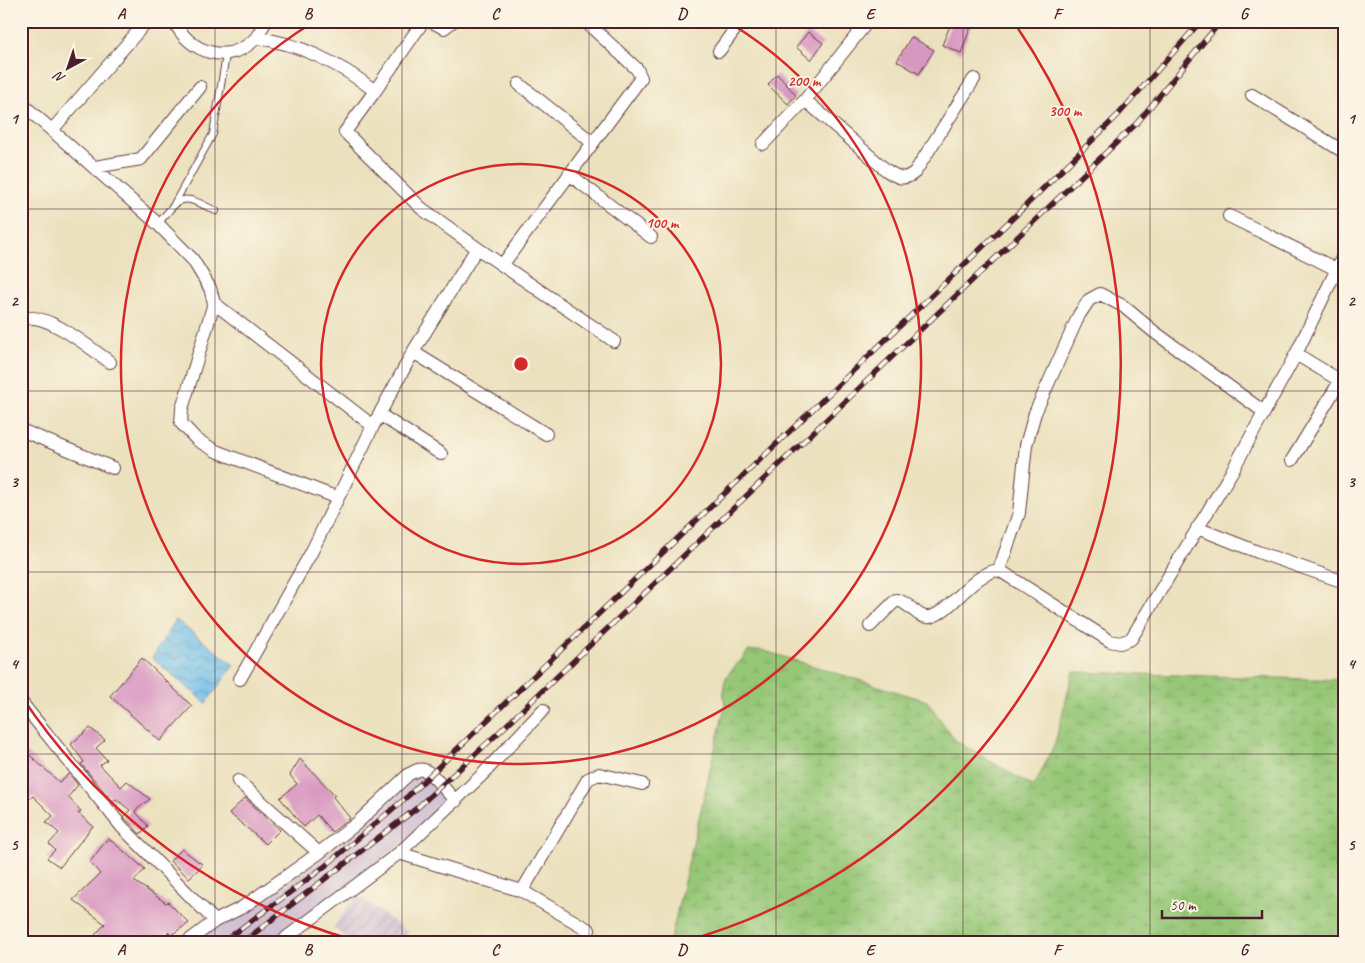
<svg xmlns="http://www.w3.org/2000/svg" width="1365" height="963" viewBox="0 0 1365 963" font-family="Caveat,sans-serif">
<defs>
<pattern id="industrial-furrows" width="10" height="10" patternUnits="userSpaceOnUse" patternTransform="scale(1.25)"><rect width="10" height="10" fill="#cebed1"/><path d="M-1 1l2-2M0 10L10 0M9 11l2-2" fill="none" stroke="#b2a3b4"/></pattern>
<pattern id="wetland-marsh" width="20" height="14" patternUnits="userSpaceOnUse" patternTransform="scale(1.25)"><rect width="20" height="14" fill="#96c777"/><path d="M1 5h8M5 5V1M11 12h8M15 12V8" fill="none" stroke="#83aa67"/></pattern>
<pattern id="water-waves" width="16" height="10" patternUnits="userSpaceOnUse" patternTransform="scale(1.25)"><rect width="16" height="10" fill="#6dbde8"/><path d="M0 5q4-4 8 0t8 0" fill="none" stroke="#5c99bc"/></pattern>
</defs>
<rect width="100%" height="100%" fill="#fcf5e5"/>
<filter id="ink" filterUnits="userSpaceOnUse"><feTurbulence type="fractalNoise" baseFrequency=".02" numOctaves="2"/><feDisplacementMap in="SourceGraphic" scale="10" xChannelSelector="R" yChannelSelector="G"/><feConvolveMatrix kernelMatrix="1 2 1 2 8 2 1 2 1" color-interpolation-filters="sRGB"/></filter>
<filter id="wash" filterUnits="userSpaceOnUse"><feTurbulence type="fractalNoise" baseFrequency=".0096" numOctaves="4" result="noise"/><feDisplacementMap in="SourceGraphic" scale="20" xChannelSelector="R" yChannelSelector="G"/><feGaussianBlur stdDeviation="1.12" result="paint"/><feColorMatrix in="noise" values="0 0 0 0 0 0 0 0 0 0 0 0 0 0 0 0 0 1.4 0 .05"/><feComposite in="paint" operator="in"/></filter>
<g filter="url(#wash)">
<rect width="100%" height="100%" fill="#ebe1be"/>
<!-- industrial -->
<path fill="url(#industrial-furrows)" d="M357 895 408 932 401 942H353L333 928Z"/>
<!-- railway -->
<path fill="#cebed1" d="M420 772 450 800 401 845 272 942H194L220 924 246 914 325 856 376 815Z"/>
<!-- wetland -->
<path fill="url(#wetland-marsh)" stroke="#707351" d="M761 650 927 701 956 741 1034 787 1055 743 1073 672 1344 680V942H670L725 706C720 670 730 677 748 651Z"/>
<!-- water -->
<path fill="url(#water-waves)" stroke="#5c6e8a" d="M176 620 234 665 206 703 152 658Z"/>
<g id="blocks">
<!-- building -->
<path fill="#d897c1" d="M952 21H967L972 24 961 53 942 45Z
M808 32 823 43 811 60 796 47Z
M911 37 934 50 919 74 897 61Z
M777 74 796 95 788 104 768 85Z
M142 658 192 706 160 741 110 696Z
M90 728 105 740 96 748 107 760 100 765 121 787 127 781 150 799 135 811 148 826 140 834 124 817 130 810 116 799 113 802 81 764 84 762 71 744Z
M21 747 59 782 69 774 78 785 68 797 81 811 78 813 93 826 60 867 47 858 55 850 49 844 59 833 46 822 53 816 33 796 30 799 21 791Z
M300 759 335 795 333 797 350 818 332 832 317 815 304 827 280 798 297 784 290 775Z
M245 798 280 830 266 844 229 813Z
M108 838 145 869 134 881 166 903 168 902 189 923 171 935 168 932 161 942H139L135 936 128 942H103L95 935 105 924 73 900 100 874 90 862Z
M182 849 203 865 189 878 170 861Z"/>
</g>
</g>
<g filter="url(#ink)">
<use href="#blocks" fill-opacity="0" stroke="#623c41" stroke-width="1"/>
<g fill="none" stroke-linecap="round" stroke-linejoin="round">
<!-- lane casing -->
<g stroke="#623c41" stroke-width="8">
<path id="lane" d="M174 204 213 134 226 55
M158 224C182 194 182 194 216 211"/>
</g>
<!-- street casing -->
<g stroke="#623c41" stroke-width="14">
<path id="street" d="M174 21C190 54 229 66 256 38 297 42 342 65 375 91L345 132 421 208 477 248 413 352 373 426 214 303
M430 21 444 28 453 21
M868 21 805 100 886 170C897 177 903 182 915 172L974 79
M256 38 266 21
M719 51 741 21
M519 84 593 143
M375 91 422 23 426 21
M1252 95 1344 152
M21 103 158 224 193 260 210 288 214 303 182 409 181 423 197 440 216 451 338 498
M53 129 147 21
M763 144 805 100
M95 167 141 159 200 87
M569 174 651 237
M1229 216 1338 270
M477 248 614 341
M503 264 641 78 637 69 585 21
M21 320C43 308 91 349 110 362
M413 352 546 434
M1296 354 1344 383
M379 414 441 454
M21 430 113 468
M1292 460 1340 381
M1197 528 1258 552 1344 582
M999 570 1019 513 1026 445 1035 413 1079 315 1089 300 1100 294 1123 306 1153 331 1264 412
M870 626 896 600C909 601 917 619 929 617 950 614 972 573 999 570L1110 641 1120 643 1131 639 1231 473 1296 354 1344 254
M240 679 311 553 373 426
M21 702 122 827 215 921
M238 781 319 853
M522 891 399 853 481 776 543 710
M589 930 522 891 588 779 599 774 642 784
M187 942 215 921 243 907 319 853 356 824 409 774C414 772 419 768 424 770 433 773 448 794 456 801
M283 942 287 937 399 853"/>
</g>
<!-- lane -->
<use href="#lane" stroke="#fff" stroke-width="6"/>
<!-- street -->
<use href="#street" stroke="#fff" stroke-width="12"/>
<!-- rail casing -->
<g stroke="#4a1f2b" stroke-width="5.5">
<path id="rail" d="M223 942 324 867 408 796 1015 216 1118 115 1201 21
M243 942 417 808 495 736 1137 123 1221 21"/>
</g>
<!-- rail -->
<use href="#rail" stroke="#fcf5e5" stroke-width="4" stroke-dasharray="11" stroke-linecap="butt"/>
</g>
</g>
<!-- grid -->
<path fill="none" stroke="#4a1f2b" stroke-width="1" stroke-opacity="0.55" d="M215 21V942M402 21V942M589 21V942M776 21V942M963 21V942M1150 21V942M21 209H1344M21 391H1344M21 572H1344M21 754H1344"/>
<!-- distance rings -->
<g fill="none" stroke="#d62828" stroke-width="2.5">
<circle cx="521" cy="364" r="200"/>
<path d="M730 23A400 400 0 1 1 312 23"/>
<path d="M356 941A600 600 0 0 1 24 700M1015 24A600 600 0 0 1 686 941"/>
</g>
<circle cx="521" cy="364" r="8" fill="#d62828" stroke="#fcf5e5" stroke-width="2.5"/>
<g font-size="15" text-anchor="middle" font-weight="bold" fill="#d62828" stroke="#fcf5e5" stroke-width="4" stroke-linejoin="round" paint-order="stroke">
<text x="804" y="86">200 m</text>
<text x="1065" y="116">300 m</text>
<text x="662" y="228">100 m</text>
</g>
<!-- margin -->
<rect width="1365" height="963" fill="none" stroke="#fcf5e5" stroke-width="55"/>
<!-- north arrow -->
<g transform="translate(68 68) rotate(220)" stroke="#fcf5e5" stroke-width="4" paint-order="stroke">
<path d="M0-4L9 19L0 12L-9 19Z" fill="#4a1f2b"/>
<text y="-8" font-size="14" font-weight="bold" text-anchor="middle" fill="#4a1f2b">N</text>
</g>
<!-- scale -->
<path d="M1162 910v8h100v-8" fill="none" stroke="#4a1f2b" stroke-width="2.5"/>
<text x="1170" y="910" font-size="15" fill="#4a1f2b" stroke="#fcf5e5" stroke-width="4" paint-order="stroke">50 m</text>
<rect x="28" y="28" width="1310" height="908" fill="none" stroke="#4a1f2b" stroke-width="2"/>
<g font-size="16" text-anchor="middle" font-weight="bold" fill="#4a1f2b">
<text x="121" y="19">A</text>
<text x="308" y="19">B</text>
<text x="495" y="19">C</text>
<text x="682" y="19">D</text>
<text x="870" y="19">E</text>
<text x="1057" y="19">F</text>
<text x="1244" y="19">G</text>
<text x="14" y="124">1</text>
<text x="1351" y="124">1</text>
<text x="14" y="306">2</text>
<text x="1351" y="306">2</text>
<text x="14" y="487">3</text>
<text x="1351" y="487">3</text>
<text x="14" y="669">4</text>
<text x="1351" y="669">4</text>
<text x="14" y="850">5</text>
<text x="1351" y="850">5</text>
<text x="121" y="955">A</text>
<text x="308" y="955">B</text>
<text x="495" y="955">C</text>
<text x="682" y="955">D</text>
<text x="870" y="955">E</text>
<text x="1057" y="955">F</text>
<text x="1244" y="955">G</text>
</g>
</svg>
